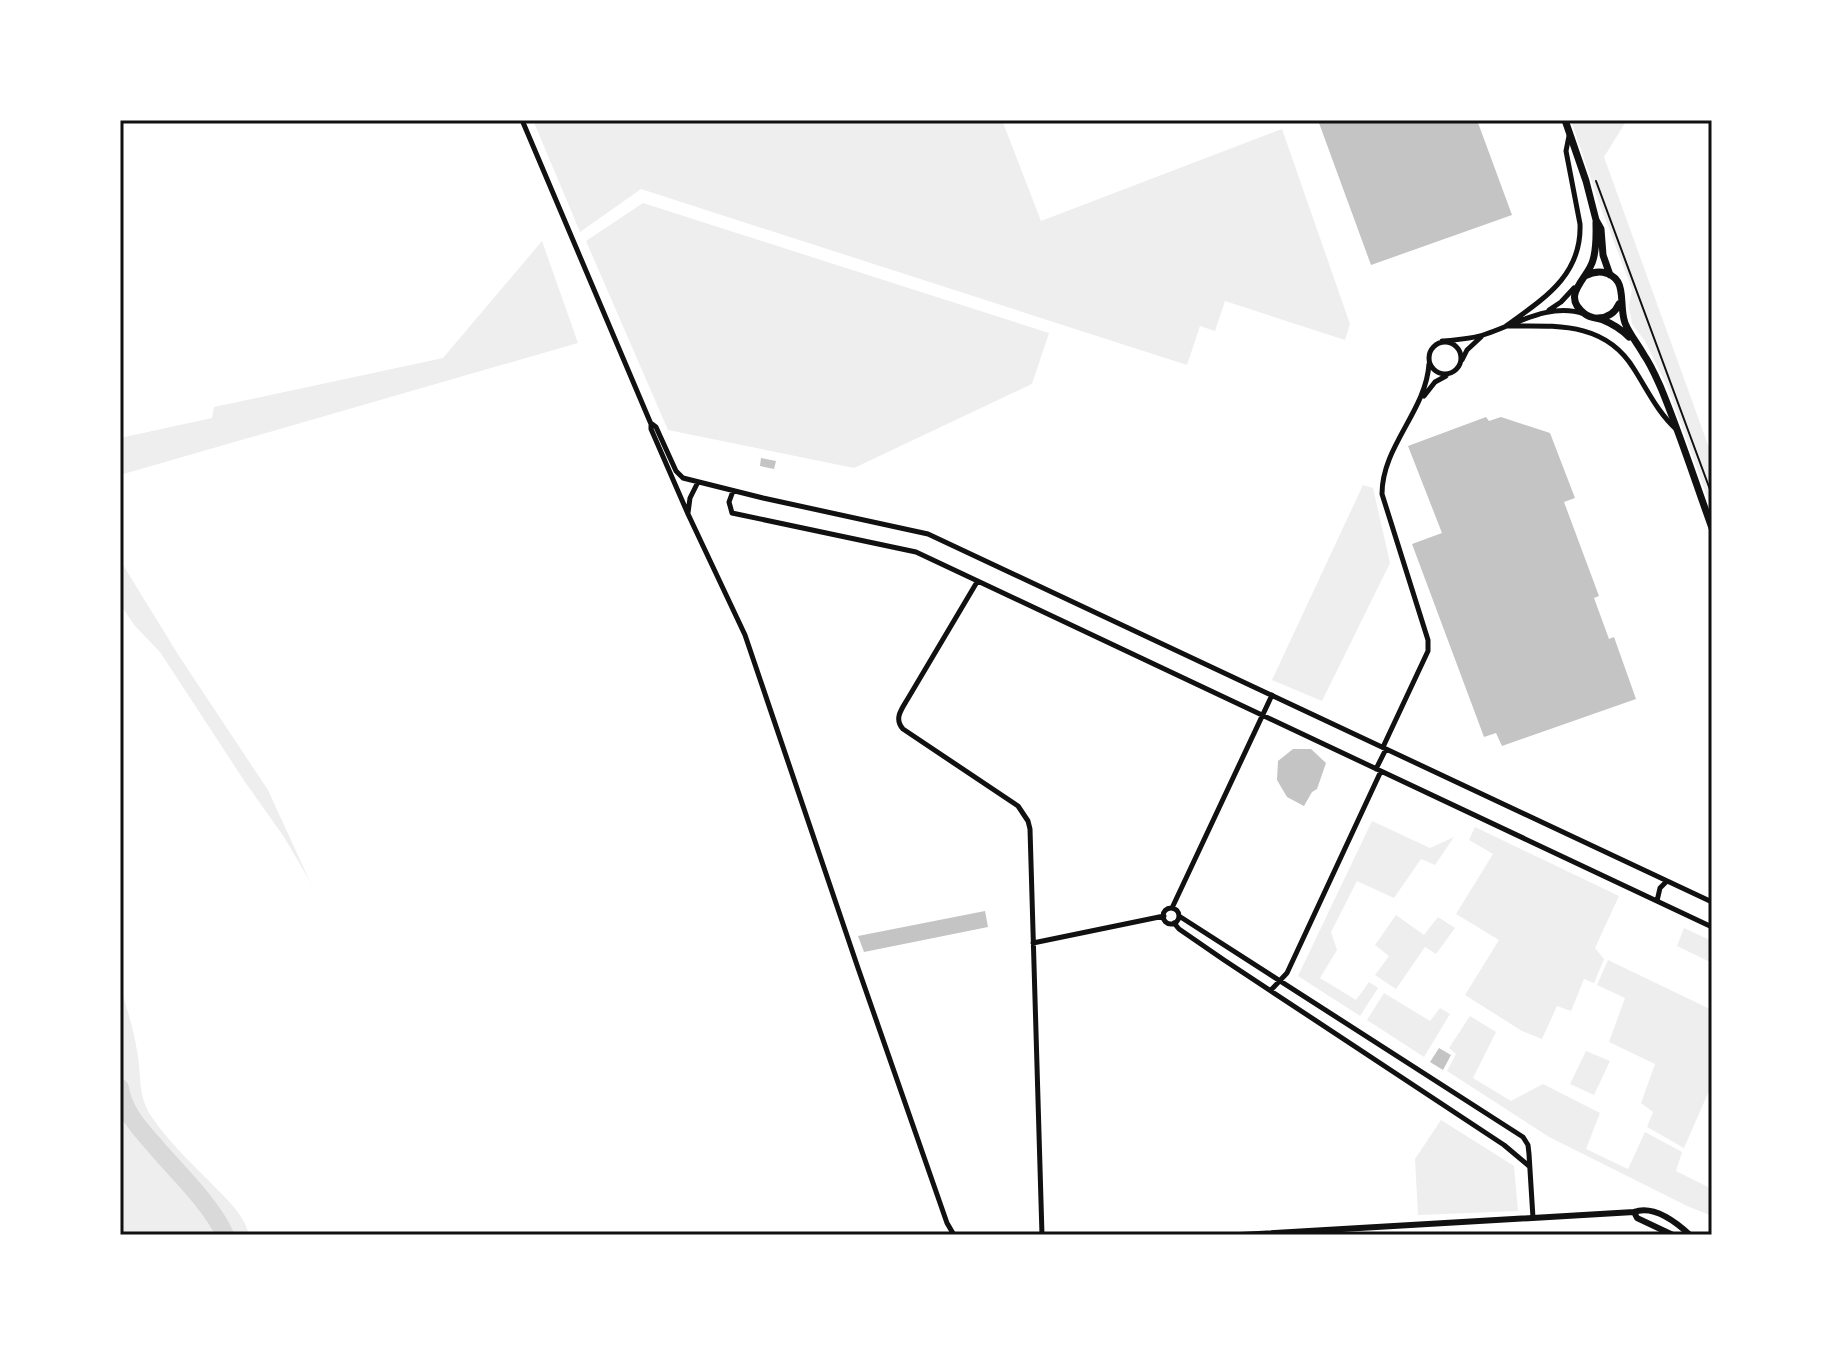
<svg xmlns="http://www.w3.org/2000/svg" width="1832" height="1355" viewBox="0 0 1832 1355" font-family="Commissioner,sans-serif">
<rect width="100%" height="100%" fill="#fff"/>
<!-- green -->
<path fill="#eee" d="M533 120H1002L1041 221 1282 129 1350 324 1345 340 1225 301 1215 331 1200 326 1187 365 641 189 580 232Z
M1571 120H1627L1604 157 1712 456V510L1668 388 1645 341 1632 324 1629 306 1632 289 1598 200Z
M643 203 1049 333 1032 384 854 468 668 430 586 241Z
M542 241 578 343 120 475V438L212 418 214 407 443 358Z
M1363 485 1373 488 1390 563 1322 701 1272 680Z
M120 560 179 656 268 790 317 897 308 878 284 837 245 782 160 652 135 626 120 604Z
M1372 821 1430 848 1454 837 1435 865 1421 859 1394 898 1357 881 1331 932 1337 950 1320 978 1356 1000 1369 982 1378 988 1360 1016 1298 976Z
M1475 827 1619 896 1595 948 1604 959 1594 983 1584 979 1571 1011 1557 1006 1542 1039 1522 1031 1465 995 1499 940 1456 914 1493 854 1469 840Z
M1396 915 1424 935 1438 917 1455 928 1436 954 1425 947 1396 989 1375 975 1389 956 1375 945Z
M1684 928 1712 941V963L1677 946Z
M1608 960 1712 1010V1084L1684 1148 1647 1127 1653 1112 1641 1103 1655 1064 1609 1042 1625 998 1597 985Z
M120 985C126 1007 134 1029 137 1051 142 1075 137 1094 151 1116 167 1140 189 1161 209 1181 224 1197 244 1213 249 1235H232L228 1224 139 1123C134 1114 128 1104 125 1094 118 1061 120 1019 120 985Z
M1384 993 1430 1021 1440 1008 1450 1014 1424 1057 1367 1020Z
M1470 1016 1496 1032 1473 1078 1511 1101 1543 1084 1600 1113 1586 1149 1628 1169 1645 1132 1682 1152 1676 1171 1712 1189V1216L1687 1206 1549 1137 1447 1071 1456 1054 1449 1048Z
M1586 1051 1610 1061 1594 1095 1570 1084Z
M120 1110C145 1157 193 1188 218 1235H120Z
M1441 1120 1514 1166 1518 1211 1418 1215 1415 1159Z"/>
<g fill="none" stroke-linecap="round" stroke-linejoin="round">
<!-- river -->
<path stroke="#d9d9d9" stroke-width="18" d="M120 1088C123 1111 140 1129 155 1146 177 1172 212 1205 225 1235"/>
</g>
<!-- building -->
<path fill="#c4c4c4" d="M1328 120H1477L1512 215 1371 265 1319 123Z
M1486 417 1489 421 1501 417 1550 433 1575 498 1564 502 1599 596 1594 598 1609 639 1614 637 1636 699 1502 746 1496 733 1484 737 1412 544 1442 533 1408 446Z
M761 458 776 461 774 469 760 466Z
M1293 749H1311L1326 763 1317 789 1312 792 1304 806 1287 797 1277 780 1278 761Z
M985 911 988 927 864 952 858 936Z
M1439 1048 1451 1055 1443 1070 1430 1062Z"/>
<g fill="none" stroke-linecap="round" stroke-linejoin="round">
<!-- path -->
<path stroke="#111" stroke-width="2" d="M1596 181 1712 495"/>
<!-- minor -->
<path stroke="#111" stroke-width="5" d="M522 120 651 424V429L688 514 745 635 858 968 947 1223 954 1235
M1549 310 1561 302 1574 288
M1506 326C1543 299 1582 276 1580 224L1566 151 1569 136
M1507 326C1555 326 1605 321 1634 369 1648 391 1658 413 1677 430
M1442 341C1456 340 1472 339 1486 334 1516 324 1551 302 1584 314
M1429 358a16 16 0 1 1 32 0a16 16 0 1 1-32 0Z
M1462 360 1467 350 1481 337
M1424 396 1435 382 1446 376
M652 424 656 427 676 471 683 478 763 498 928 534 1712 902
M733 491 729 502 732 513 916 552 1712 927
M688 513 690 498 698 482
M977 582 907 700C901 710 894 719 903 729L1018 806 1028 821 1030 829 1042 1235
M1383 747 1428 651V640L1382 494C1382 446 1426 411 1429 364
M1376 769 1386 749
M1657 901 1660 888 1667 881
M1172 908 1272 695
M1163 916a8 8 0 1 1 16 0a8 8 0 1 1-16 0Z
M1179 916 1523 1137 1528 1145 1529 1154 1533 1218
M1174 923 1179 929 1224 960 1504 1145 1529 1166
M1033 943 1164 916
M1271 990 1287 973 1381 771"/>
<!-- tertiary -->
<path stroke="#111" stroke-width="6" d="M1634 1212 1637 1218 1673 1235
M1240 1235 1634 1212C1653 1205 1676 1222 1690 1235"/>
<!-- secondary -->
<path stroke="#111" stroke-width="7" d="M1565 120 1586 181 1596 220 1601 229 1603 255 1610 275
M1596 222C1596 234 1597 247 1593 260 1589 278 1559 295 1585 314 1590 318 1597 318 1603 320 1613 324 1621 329 1629 337
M1585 276C1596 270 1610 270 1618 282 1624 292 1620 309 1625 323 1630 335 1638 344 1644 355 1651 365 1656 377 1661 388 1680 434 1695 481 1712 528
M1598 318C1607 318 1615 313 1619 304"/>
</g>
<!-- border -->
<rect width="1832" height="1355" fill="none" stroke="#ffffff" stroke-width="244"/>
<rect x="122" y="122" width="1588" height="1111" fill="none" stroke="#111" stroke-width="3"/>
</svg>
